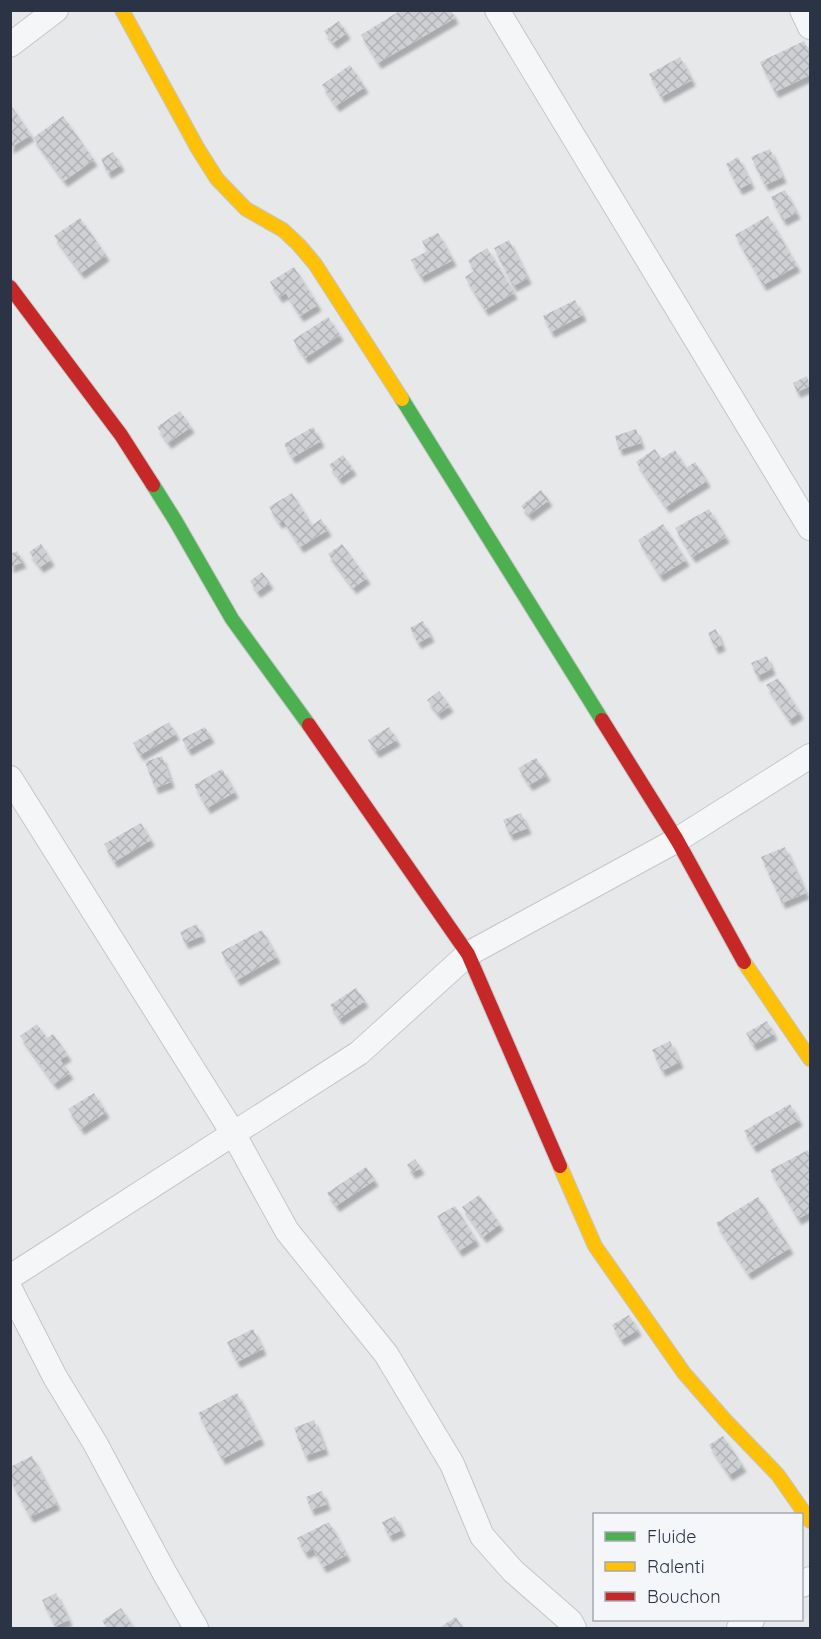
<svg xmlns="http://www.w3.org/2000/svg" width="821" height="1639" viewBox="0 0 821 1639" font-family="Quicksand,sans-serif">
<defs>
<pattern id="building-cross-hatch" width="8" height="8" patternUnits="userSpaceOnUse" patternTransform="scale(1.5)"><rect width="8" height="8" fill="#ced0d3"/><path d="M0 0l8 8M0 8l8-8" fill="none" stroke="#b1b3b6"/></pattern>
<filter id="shadow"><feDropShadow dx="3.5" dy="6" stdDeviation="1.5" flood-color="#0004"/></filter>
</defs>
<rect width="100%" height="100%" fill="#e6e8ea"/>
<!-- building -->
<path fill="url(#building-cross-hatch)" filter="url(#shadow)" d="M401 10H451L455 18 378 63 361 35Z
M339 21 347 33 333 43 324 31Z
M804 41 810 55V75L775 92 760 62Z
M680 57 692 80 661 97 649 74Z
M350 65 365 87 336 106 322 85Z
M10 104 31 135 10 148Z
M63 116 94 160 64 181 33 138Z
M770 149 783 177 765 185 751 157Z
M113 152 121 165 108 173 101 159Z
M738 157 751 183 739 189 726 164Z
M785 190 797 213 783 220 771 197Z
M768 216 797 266 763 285 735 235Z
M80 218 106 255 81 273 54 236Z
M438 233 453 260 421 277 411 260 427 251 422 241Z
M509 240 528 278 513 286 494 248Z
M487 248 514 293 485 310 465 277 474 271 468 260Z
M294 267 318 305 300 316 286 293 279 297 270 282Z
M575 300 583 315 551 332 543 316Z
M328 317 340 335 305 358 293 340Z
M807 376 810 386 797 392 793 383Z
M180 411 191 427 168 443 157 427Z
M313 427 321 441 292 458 284 444Z
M636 429 641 443 619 450 615 436Z
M655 449 661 459 675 450 686 468 695 462 707 481 666 507 636 462Z
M343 455 353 469 339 479 329 465Z
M541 490 549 500 529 515 521 506Z
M292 493 312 525 321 519 328 530 300 547 283 520 279 523 269 507Z
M709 509 726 537 692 557 675 528Z
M663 524 686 560 660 576 638 540Z
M41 544 51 560 40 567 29 552Z
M342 544 367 578 353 588 328 554Z
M17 551 23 562 10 567V554Z
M262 572 270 583 257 592 250 581Z
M423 621 431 636 418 643 410 628Z
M716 629 722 645 715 648 708 633Z
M767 656 772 669 757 676 751 663Z
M778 678 800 713 789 720 766 685Z
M439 691 450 706 438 714 427 700Z
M169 722 176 734 140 755 133 743Z
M205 727 211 737 188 750 182 739Z
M389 727 397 740 376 752 368 740Z
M162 756 171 782 155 788 145 762Z
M536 758 547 775 529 785 518 768Z
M222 769 235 792 207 808 194 785Z
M521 813 528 828 510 835 503 820Z
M141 823 151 840 114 862 104 844Z
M785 847 806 893 782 903 761 857Z
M197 924 202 936 185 943 180 932Z
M262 930 277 957 237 980 221 952Z
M356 988 365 1001 339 1019 330 1005Z
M767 1021 774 1034 753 1045 746 1033Z
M37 1024 47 1038 53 1034 68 1055 60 1060 70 1073 54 1084 20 1036Z
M670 1041 680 1062 662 1071 652 1050Z
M94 1093 106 1112 81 1129 68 1109Z
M790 1104 799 1120 753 1147 744 1131Z
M808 1150 810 1155V1212L798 1219 770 1170Z
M415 1159 421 1168 412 1173 407 1165Z
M366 1167 375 1180 336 1206 327 1193Z
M479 1195 500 1224 483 1237 462 1207Z
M758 1197 790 1248 748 1274 716 1223Z
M455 1206 476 1240 459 1251 437 1216Z
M629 1315 638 1330 621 1340 612 1325Z
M253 1329 263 1349 237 1362 227 1342Z
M237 1393 261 1439 222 1459 198 1413Z
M314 1420 325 1449 305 1456 294 1428Z
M723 1436 743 1466 729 1475 709 1445Z
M32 1456 57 1504 30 1517 10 1479V1467Z
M322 1491 327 1504 311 1510 306 1497Z
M395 1516 402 1530 389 1536 382 1522Z
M329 1522 347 1555 323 1567 313 1549 305 1553 297 1538Z
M56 1593 69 1620 55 1626 42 1600Z
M121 1608 134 1628H107L102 1621Z
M456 1617 463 1628H439Z"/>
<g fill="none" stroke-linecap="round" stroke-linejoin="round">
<!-- street casing -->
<g stroke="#c4c6c8" stroke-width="26">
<path id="street" d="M497 10 810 528
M802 10 810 27
M10 45 56 10
M10 778 233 1133 287 1231 386 1354 452 1464 482 1536 513 1571 570 1621 574 1628
M10 1277 359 1053 468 954 677 840 810 756
M10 1289 55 1377 95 1443 164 1572 196 1628
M802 1585 810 1579
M739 1628 752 1620"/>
</g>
<!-- fast casing -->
<g stroke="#c4c6c8" stroke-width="16">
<path id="fast" d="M402 399 602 720
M153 485 175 520 232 619 309 725"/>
</g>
<!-- slow casing -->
<g stroke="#c4c6c8" stroke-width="16">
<path id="slow" d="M122 10 198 149 217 179 246 209 283 230 299 245 315 264 402 399
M744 962 810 1059
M560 1166 595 1246 684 1373 725 1420 778 1475 810 1521"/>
</g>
<!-- jam casing -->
<g stroke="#c4c6c8" stroke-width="16">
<path id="jam" d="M10 287 121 435 153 485
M602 720 677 840 744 962
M309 725 468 954 560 1166"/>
</g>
<!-- street -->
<use href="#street" stroke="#f5f6f7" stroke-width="24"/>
<!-- fast -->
<use href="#fast" stroke="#4caf50" stroke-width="14"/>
<!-- slow -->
<use href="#slow" stroke="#ffc107" stroke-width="14"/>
<!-- jam -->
<use href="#jam" stroke="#c62828" stroke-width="14"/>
</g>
<!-- border -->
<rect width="821" height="1639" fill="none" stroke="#2b3445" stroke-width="24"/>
<!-- legend -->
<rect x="593" y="1513" width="210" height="108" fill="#f4f6f9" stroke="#a4a8b1" stroke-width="1.5"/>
<rect x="605" y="1532" width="30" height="9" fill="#4caf50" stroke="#a4a8b1" stroke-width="1.5"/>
<text x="647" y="1543" font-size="18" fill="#2b3445">Fluide</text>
<rect x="605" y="1562" width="30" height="9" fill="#ffc107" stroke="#a4a8b1" stroke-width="1.5"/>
<text x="647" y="1573" font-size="18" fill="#2b3445">Ralenti</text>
<rect x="605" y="1592" width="30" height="9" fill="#c62828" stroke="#a4a8b1" stroke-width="1.5"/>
<text x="647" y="1603" font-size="18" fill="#2b3445">Bouchon</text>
</svg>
